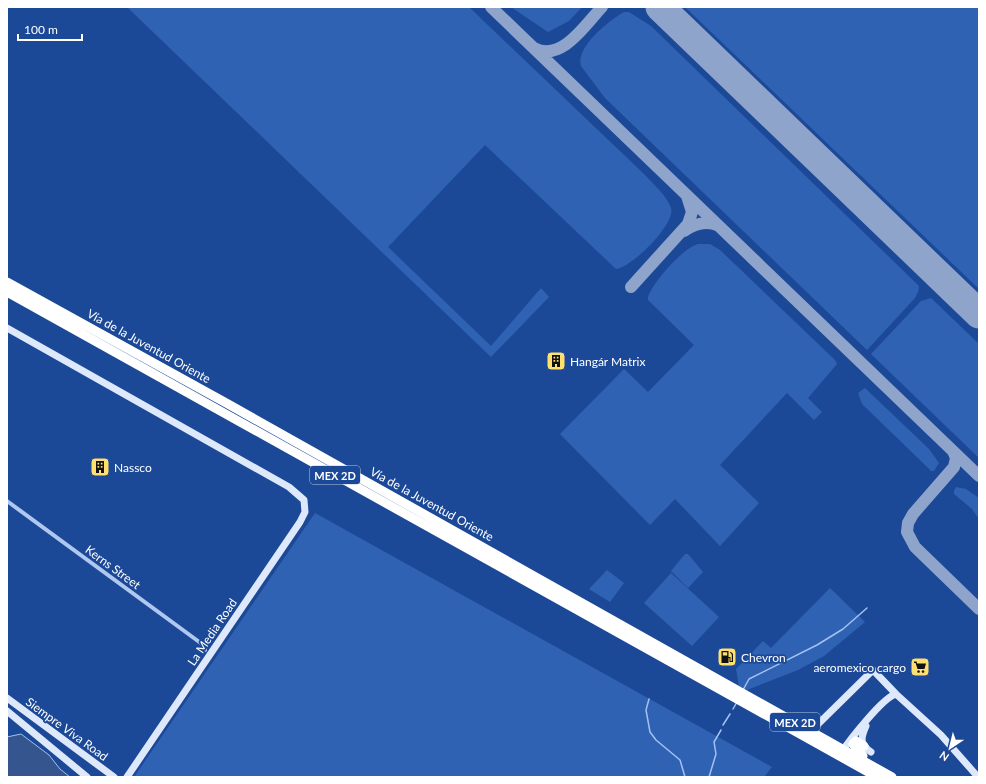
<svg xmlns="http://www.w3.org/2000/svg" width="986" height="784" viewBox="0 0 986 784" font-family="Lato,sans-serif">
<rect width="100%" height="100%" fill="#1c4997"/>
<!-- green -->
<path fill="#3062b4" d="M127 7H469L644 174C653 184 667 196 671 208 676 224 631 268 616 269L485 145 388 247 491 346 541 288 549 297 491 357Z
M511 7H582L569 21 548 32Z
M685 7H979V289Z
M624 12H629L651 26 919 286 918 292 915 298 867 350 605 98 581 66C575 47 610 20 624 12Z
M698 244H710L720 250 835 360 837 364 808 398 822 412 814 420 787 393 720 465 759 503 720 546 675 499 650 525 560 434 624 369 648 392 694 345 648 300V297C653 282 683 248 698 244Z
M931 298 979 344V458L871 354 921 301Z
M865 388 929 449 939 463 934 471H931L923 463 862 404 858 393Z
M956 487 966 489 979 498V519L972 509 954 494V491Z
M315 513 772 767 764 777H134Z
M685 554H688L703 572 688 588 671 571Z
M607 570 624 583 610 602 589 589Z
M671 573 719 617 692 646 644 603Z
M830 588 865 622 824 656 798 670 747 690 739 686 736 669 763 641 771 648Z"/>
<!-- water -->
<path fill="#35558f" stroke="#a3c2f2" d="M21 734 49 755 60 769 70 777H7V737Z"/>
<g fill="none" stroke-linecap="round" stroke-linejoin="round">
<!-- stream -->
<path stroke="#a3c2f2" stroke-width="1.5" d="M743 690 749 679 817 645 843 629 867 608
M649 699 646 710 650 732 656 740 680 760 685 777
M733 709 737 702
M723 725 730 714
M709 777 716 754 714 742 721 730"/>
<!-- taxiway -->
<path stroke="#8ea4cb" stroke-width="12" d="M491 7 979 476
M534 48C561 63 585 25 602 7
M684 231C694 224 707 220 719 226
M631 287 688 224 692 212 687 196
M953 451 956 458 954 467 913 514 908 523 907 532 915 547 979 609"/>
<!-- runway -->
<path stroke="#8ea4cb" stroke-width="29" d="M660 7 979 314"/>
<!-- street -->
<path stroke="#b0c8f0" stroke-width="4" d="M7 501 202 644 205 650"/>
<!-- secondary -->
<path stroke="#dee8fb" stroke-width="7" d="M7 328 289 487 304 500 305 512 300 522 127 777
M7 698 114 777
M7 711 87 777
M866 726C861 737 859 744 871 752
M811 731 873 670 896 694 941 735 978 777
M841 753C849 741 883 697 896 694"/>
<!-- highway -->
<path stroke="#fff" stroke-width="9" d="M7 282 228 404 892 777
M7 292 877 777
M863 756 853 744 856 741 864 746"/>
</g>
<!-- icons -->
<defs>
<g id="building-square" transform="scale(1)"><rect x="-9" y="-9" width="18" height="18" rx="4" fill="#ffe06f" stroke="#1c4997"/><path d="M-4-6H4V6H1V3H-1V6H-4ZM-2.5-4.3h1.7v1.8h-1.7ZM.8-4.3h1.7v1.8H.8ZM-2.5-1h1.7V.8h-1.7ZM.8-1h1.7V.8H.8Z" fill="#111"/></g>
<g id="fuel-square" transform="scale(1)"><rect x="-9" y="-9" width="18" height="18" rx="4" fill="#ffe06f" stroke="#1c4997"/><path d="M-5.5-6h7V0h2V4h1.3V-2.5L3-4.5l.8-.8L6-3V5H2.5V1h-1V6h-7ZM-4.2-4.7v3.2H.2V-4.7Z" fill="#111"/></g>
<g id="supermarket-square" transform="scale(1)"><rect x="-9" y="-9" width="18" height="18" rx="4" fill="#ffe06f" stroke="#1c4997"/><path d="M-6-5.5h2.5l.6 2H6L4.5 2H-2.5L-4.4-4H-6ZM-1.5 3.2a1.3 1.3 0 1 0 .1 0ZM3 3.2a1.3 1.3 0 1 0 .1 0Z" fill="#111"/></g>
</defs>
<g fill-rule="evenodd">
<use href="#building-square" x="556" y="361"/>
<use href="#building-square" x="100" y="467"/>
<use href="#fuel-square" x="727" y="657"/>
<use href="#supermarket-square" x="920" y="667"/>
</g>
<g text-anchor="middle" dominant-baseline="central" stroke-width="3.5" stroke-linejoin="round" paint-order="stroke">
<!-- shield labels -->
<g fill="#1c4997" stroke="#bbc8e0" stroke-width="1">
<rect x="310" y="466" width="50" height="18" rx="3"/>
<rect x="770" y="713" width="50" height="18" rx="3"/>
</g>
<g font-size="11" font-weight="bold" fill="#fff">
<text x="335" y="475">MEX 2D</text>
<text x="795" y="722">MEX 2D</text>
</g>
<!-- street labels -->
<g font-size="12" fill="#fff" stroke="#1c4997">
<text transform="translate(149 346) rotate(29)">Vía de la Juventud Oriente</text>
<text transform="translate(432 504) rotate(29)">Vía de la Juventud Oriente</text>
<text transform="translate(113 567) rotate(36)">Kerns Street</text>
<text transform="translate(212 632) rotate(-56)">La Media Road</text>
<text transform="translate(67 729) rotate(36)">Siempre Viva Road</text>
</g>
<!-- poi labels -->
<g font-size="12" fill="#fff" stroke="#1c4997" text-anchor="start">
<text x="570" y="361">Hangár Matrix</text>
<text x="114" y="467">Nassco</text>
<text x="741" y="657">Chevron</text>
<text x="906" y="667" text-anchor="end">aeromexico cargo</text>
</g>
</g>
<!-- border -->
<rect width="986" height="784" fill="none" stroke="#ffffff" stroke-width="16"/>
<!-- north arrow -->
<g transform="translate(950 748) rotate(215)" stroke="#1c4997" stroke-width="3" paint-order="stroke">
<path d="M0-3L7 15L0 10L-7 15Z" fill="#ffffff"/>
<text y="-6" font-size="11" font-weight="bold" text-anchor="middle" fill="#ffffff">N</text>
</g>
<!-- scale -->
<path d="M18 34v6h64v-6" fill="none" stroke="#ffffff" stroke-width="2"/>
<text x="24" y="34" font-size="12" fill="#ffffff" stroke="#1c4997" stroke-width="3" paint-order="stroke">100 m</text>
</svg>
